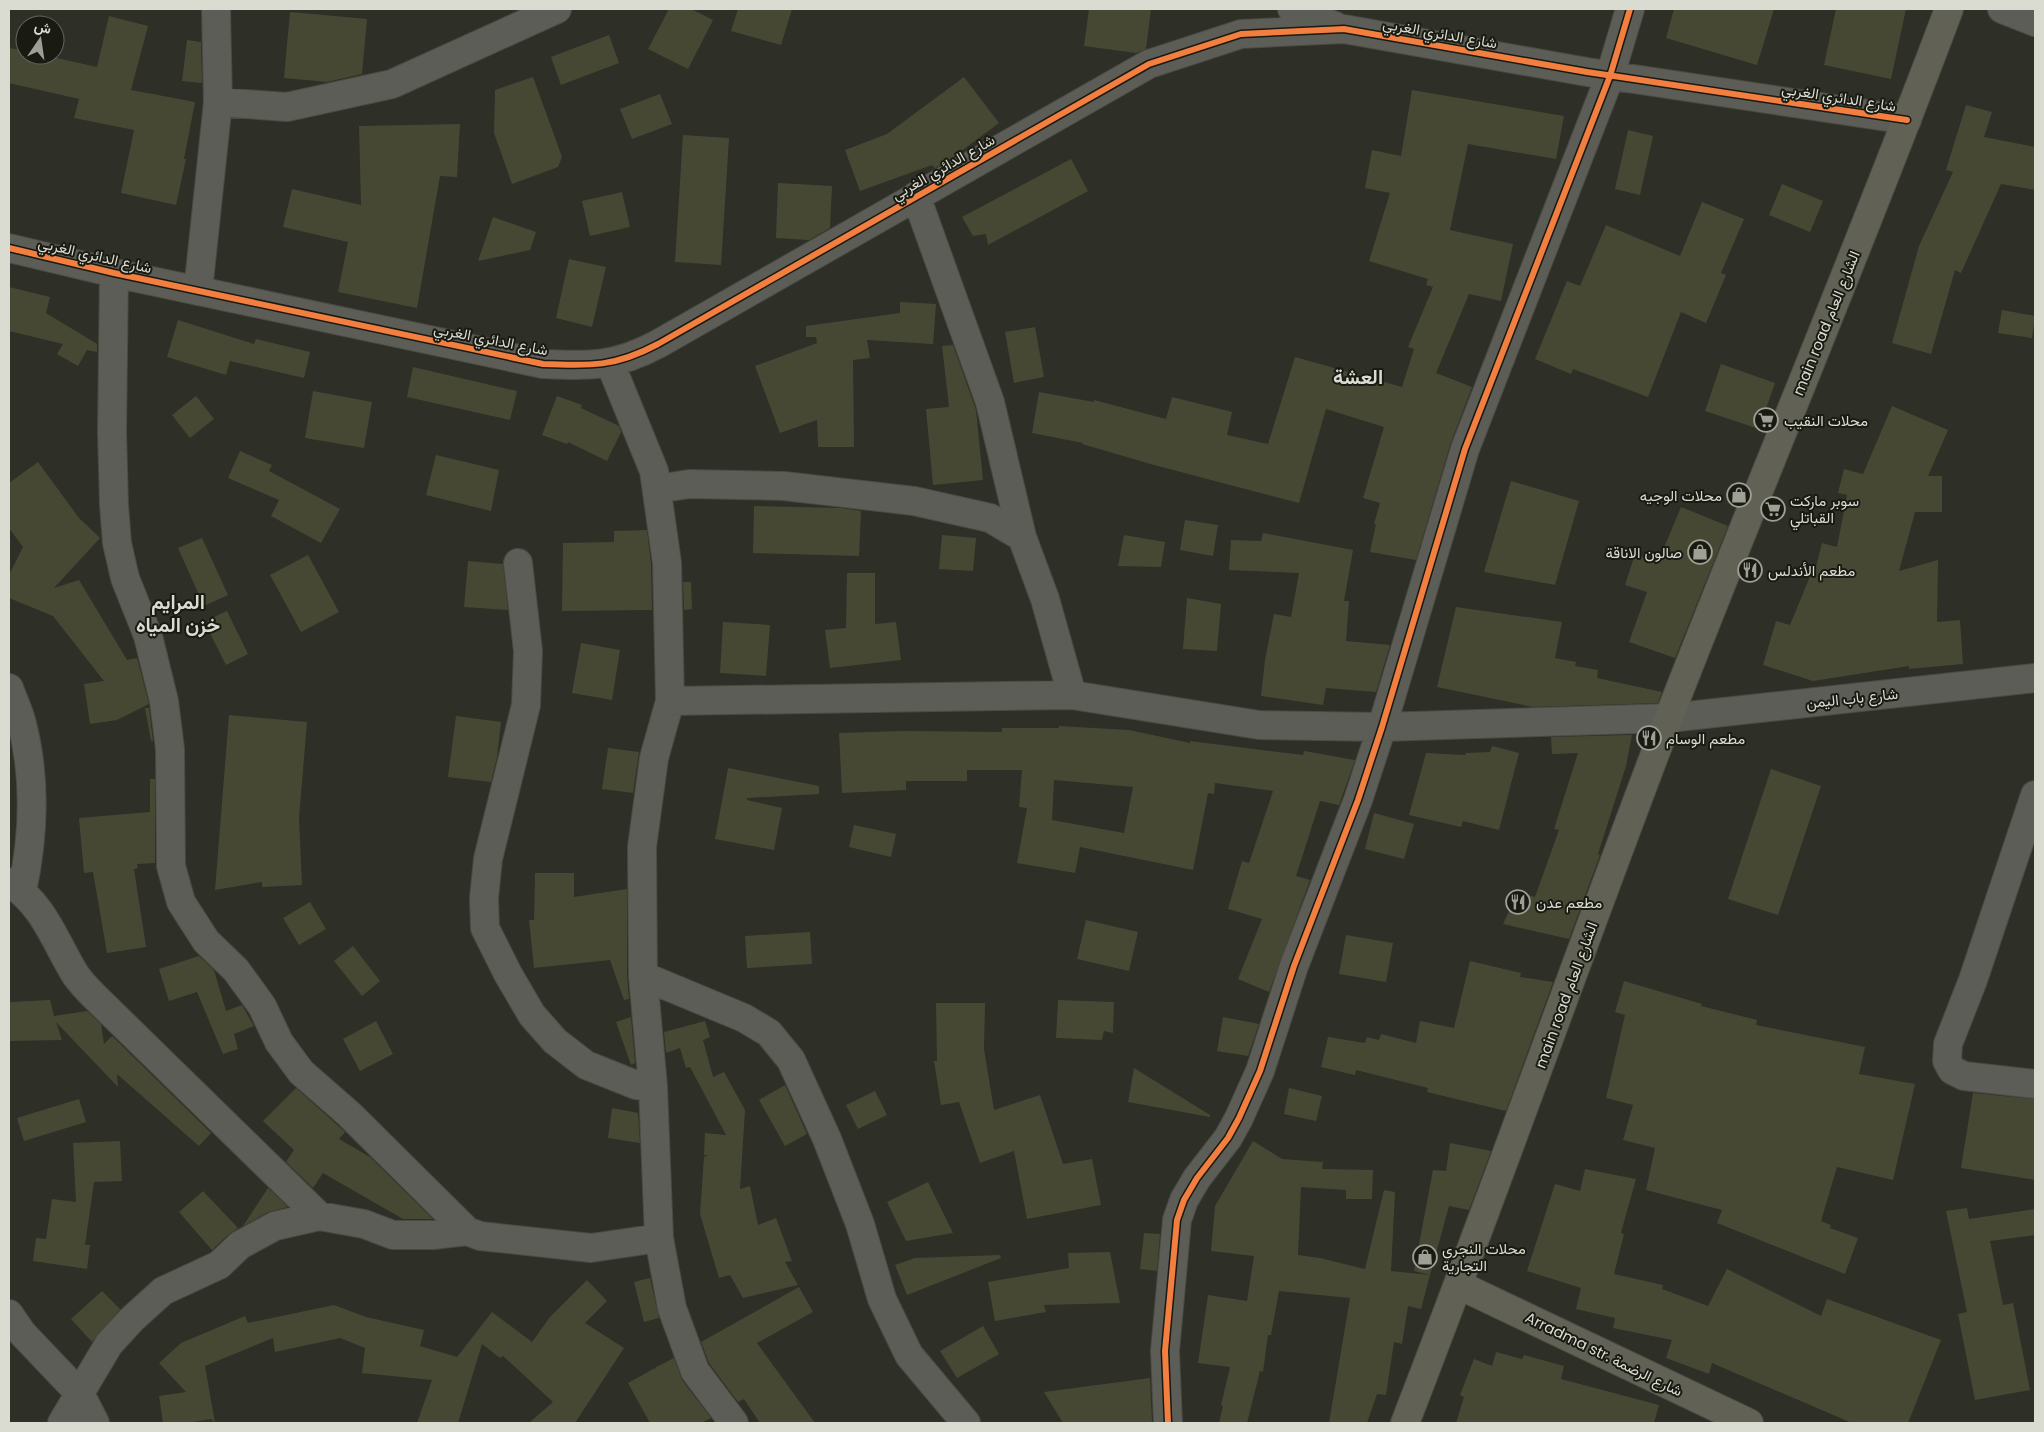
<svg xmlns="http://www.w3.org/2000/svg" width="2044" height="1432" viewBox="0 0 2044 1432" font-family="Poppins,Vazirmatn,sans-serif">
<rect width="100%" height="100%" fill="#2e2f26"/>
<!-- building -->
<path fill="#474834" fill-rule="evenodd" d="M669 9H691L713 20 688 69 648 49Z
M738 9H792L781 45 731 31Z
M1089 9H1151L1146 49 1136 53 1084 46Z
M1674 9H1774L1757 65 1666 38Z
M1836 9H1906L1891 79 1824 65Z
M290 12 367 19 362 74 327 82 284 78Z
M109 16 148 26 131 90 195 102 184 159H186L176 205 121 193 134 130 74 118 79 99 9 83V48L25 51V55H43L97 67Z
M609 35 619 63 561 85 551 57Z
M187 40 201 42 202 83 182 81Z
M533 77 562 157 558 167 512 184 494 133 495 90Z
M964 77 999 123 952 158 935 168 932 165 860 191 845 150 887 134Z
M1412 90 1564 116 1556 159 1468 144 1450 230 1513 244 1501 301 1469 294 1436 373 1472 387 1450 445 1416 560 1370 552 1376 524H1374L1380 503 1363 498 1384 427 1326 409 1299 503 1154 465 1082 444 1083 443 1032 433 1039 392 1094 402V400L1166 419 1172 397 1232 412 1227 435 1268 444 1295 357 1402 387 1414 349 1408 347 1433 287 1426 285 1428 279 1369 261 1390 193 1365 188 1372 150 1401 156Z
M660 94 672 124 632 139 620 109Z
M1966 105 1992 112 1984 137 2035 147V190L2001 184 1961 273 1955 270 1931 354 1892 343 1919 246 1953 172 1946 170Z
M460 124 457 177 440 176 417 308 338 292 348 242 283 227 292 189 361 205 359 126Z
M1628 130 1653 136 1640 195 1615 189Z
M683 135 729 138 721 265 675 262Z
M1071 159 1088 191 988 245 986 234 973 236 962 217Z
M778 183 832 186 830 228 809 240 776 238Z
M1782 184 1823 201 1810 232 1769 215Z
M622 192 630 227 590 236 582 201Z
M1702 202 1744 219 1721 273 1726 275 1706 323 1681 312 1648 397 1573 369 1571 374 1535 359 1567 281 1580 286 1606 225 1680 256Z
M493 217 536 232 530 250 478 261Z
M569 259 606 267 592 327 556 318Z
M9 287 50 297 46 313 97 344V352L87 350 78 366 57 354 63 344 9 331Z
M900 302 936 304 933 344 867 340 870 358 853 360 854 447H818L817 420 780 433 755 366 817 343 816 337H806V326L900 313Z
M2002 310 2035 316 2032 338 1998 333Z
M178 320 254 344 256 339 310 352 304 378 230 361 226 375 167 357Z
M1035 327 1044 377 1014 383 1005 332Z
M953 345 976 410 983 480 933 485 926 409 949 407 942 346Z
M1721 364 1775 383 1759 429 1705 411Z
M413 367 517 391 510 420 407 397Z
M313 391 372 402 364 448 305 438Z
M196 396 214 419 190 438 172 415Z
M557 396 582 405 581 408 619 426 621 432 607 461 568 442 567 444 542 435Z
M1892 406 1948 430 1928 476H1942V512H1915L1899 571 1938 560 1937 622 1960 620 1963 664 1909 669V666L1813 681 1763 665 1776 621 1790 625 1811 574 1814 575 1822 543 1837 547 1847 495 1838 493 1844 469 1863 474Z
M240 451 272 465 269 471 340 509 321 543 271 516 279 500 228 478Z
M436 455 499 470 491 511 426 495Z
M38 462 79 518 100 538 54 588 79 580 127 660 137 658 149 704 117 720 90 724 84 684 104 681 53 616 9 598V575L23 547 9 528V483Z
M1511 481 1579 501 1555 585 1484 572Z
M754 506 841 508 861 511 859 556 753 553Z
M1681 507 1728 526 1675 658 1629 642 1647 592 1625 585 1635 554 1658 562Z
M1185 520 1218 525 1213 556 1180 550Z
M647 530 651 564 652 610 562 611 563 543 614 542V531Z
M1263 533 1353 550 1344 601H1349L1346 641 1390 645 1376 692 1326 688 1323 705 1261 696 1265 660 1274 614 1291 617 1299 573 1229 570 1231 540 1261 541Z
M942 535 976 538 973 571 939 569Z
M1124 535 1165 542 1161 567 1118 566Z
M202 538 228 595 204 606 178 548Z
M308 555 339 612 301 632 270 575Z
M468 561 503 564 508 610 464 607Z
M847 573H875V624L896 622 901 660 830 668 825 630 846 628Z
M683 582H691L692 609 684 610Z
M1187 598 1221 604 1217 651 1183 649Z
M1456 607 1562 622 1555 658 1576 662 1575 666 1598 670 1597 678 1662 692 1658 703 1533 707 1437 687Z
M227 611 248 654 226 665 208 629V620Z
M723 622 770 625 766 676 720 673Z
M581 643 620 650 612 700 572 693Z
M145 708H149L153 741H151Z
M229 715 307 722 299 818 302 885 262 887V882L215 890Z
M456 716 501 722 497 757 491 782 448 777Z
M1059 726 1129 730 1190 743V741L1303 755 1304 751 1355 760 1339 805 1320 801 1296 876 1310 880 1269 992 1238 979 1262 919 1228 909 1242 861 1249 863 1273 791 1215 783 1214 794 1208 793 1193 870 1080 847 1075 873 1017 863 1027 808 1019 807 1022 770H967V781H906V790L842 793 839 733 903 731 1002 732V728H1059ZM1054 780 1133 787 1124 833 1052 820Z
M1632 735 1626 766 1598 854 1600 855 1569 939 1503 924 1518 892 1535 897 1559 830 1554 829 1578 753 1552 754 1551 737Z
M1492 746 1519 753 1499 830 1463 821 1461 827 1409 815 1426 753 1465 755 1466 753 1490 752Z
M608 748 639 752 633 793 602 789Z
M728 768 819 786V794L747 798V800L782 808 774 850 715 839Z
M1771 769 1821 786 1778 915 1728 899Z
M150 779H155V863L137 864 138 868 134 869 146 947 107 953 93 872 84 873 79 818 150 812Z
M1374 813 1414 824 1404 859 1365 849Z
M854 825 896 834 891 857 849 847Z
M535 873H574V897L627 889V976L629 999 624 1000 610 960 534 968 529 920H534Z
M310 902 326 929 299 945 283 918Z
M1086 920 1138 932 1129 971 1077 959Z
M810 932 812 964 747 968 745 936Z
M1346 935 1393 943 1386 982 1339 974Z
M353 946 380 981 362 996 334 961Z
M199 956 214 970 226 1011 242 1005 254 1026 234 1034 238 1049 223 1054 197 992 169 1001 159 969Z
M1470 961 1521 973 1520 977 1553 982 1506 1111 1427 1092 1428 1088 1356 1070 1355 1075 1321 1067 1328 1037 1365 1043 1367 1037 1379 1040 1381 1034 1416 1043 1420 1021 1454 1028Z
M1624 981 1702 1004 1701 1006 1757 1020 1756 1025 1865 1047 1859 1074 1915 1084 1893 1180 1837 1167 1821 1221 1831 1225 1830 1228 1858 1238 1845 1274 1717 1223 1722 1210 1646 1190 1655 1148 1623 1140 1633 1105 1606 1098 1625 1015 1615 1012Z
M50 1000 54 1016 87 1011 101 1024 104 1044 112 1036 211 1133 199 1146 117 1074 118 1087 56 1022 62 1040 9 1041V1002Z
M1058 1000 1114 1002 1113 1033 1104 1031 1102 1040 1056 1038Z
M936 1003H985L984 1049 994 1110 1040 1095 1063 1164 1092 1159 1101 1205 1027 1219 1014 1151 980 1163 959 1102 941 1105 934 1061H937Z
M631 1017 635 1063 631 1065 616 1022Z
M1223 1017 1259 1024 1248 1056 1217 1051Z
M376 1021 393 1054 360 1071 343 1039Z
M705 1021 710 1037 703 1040 713 1077 724 1072 745 1110 740 1189 750 1186 758 1225 776 1218 792 1261 785 1262 798 1285 743 1298 730 1275 719 1278 700 1214 704 1157 708 1155H704L705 1133 726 1135 690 1067 686 1068 680 1048 666 1053 664 1032Z
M1134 1068 1210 1115V1117L1128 1102Z
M785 1085 807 1134 785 1146 759 1100Z
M296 1088 345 1132 339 1139 370 1157 433 1219H403L323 1173 313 1188 286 1162 294 1150 263 1121Z
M1289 1088 1322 1096 1316 1121 1284 1114Z
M875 1091 887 1115 858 1129 846 1105Z
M1973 1093 2035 1099V1180L1961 1168Z
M79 1099 86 1122 24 1141 17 1118Z
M612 1108 638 1113 640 1143 608 1138Z
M120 1141 122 1181 94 1182 85 1245H90L87 1269 33 1261 36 1238 46 1239 52 1199 76 1202 73 1143Z
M1253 1141 1282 1159 1323 1162 1322 1169 1373 1170 1372 1199H1346V1190L1301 1187 1298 1255 1320 1258 1365 1269 1384 1190 1395 1192 1391 1271 1430 1275 1421 1309 1408 1306 1402 1344 1394 1342 1386 1395 1377 1394 1367 1423H1329L1350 1298 1279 1291 1271 1335H1268L1263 1372 1260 1371 1247 1423H1219L1223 1406 1221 1405 1230 1367 1198 1363 1208 1295 1247 1301 1254 1256 1211 1251 1215 1206Z
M1450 1143 1491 1151 1469 1210 1449 1206 1430 1275 1414 1271 1433 1170 1446 1171Z
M1585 1169 1636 1179 1625 1218 1621 1233 1624 1234 1614 1274 1663 1285 1662 1289 1708 1306 1727 1269 1821 1316 1827 1299 1941 1340 1908 1423H1852L1712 1363 1709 1374 1666 1358 1672 1340 1613 1328 1615 1318 1576 1309 1581 1288 1527 1271 1555 1184 1580 1191Z
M928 1182 953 1233 906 1241 887 1202Z
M268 1188 288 1207 268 1212 243 1226Z
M203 1191 238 1228 229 1234 212 1250 179 1212Z
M1967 1208 1969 1219 2035 1209V1235L1990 1241 2003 1305 2013 1303 2030 1390 1975 1400 1958 1314 1967 1312 1946 1211Z
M1144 1233 1160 1234 1157 1271 1140 1269Z
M1110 1252 1120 1303 1044 1305 1046 1312 995 1321 988 1282 1069 1268 1068 1253Z
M1000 1255 1001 1258 907 1295 895 1265 915 1258Z
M650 1278 659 1318 644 1322 634 1282Z
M587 1280 607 1301 585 1323 624 1348 575 1423H529L553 1402 503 1356 500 1358 482 1344 458 1423H417L432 1380 362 1373 365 1348 340 1338 275 1352 273 1338 205 1366 215 1423 211 1419 187 1423H163L159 1396 186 1392 159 1363 181 1343 245 1316 248 1323 334 1305 366 1317 424 1330 420 1346 457 1357 492 1312 532 1342 550 1317Z
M799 1287 813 1312 757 1343 815 1423H760L744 1399 738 1402 709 1363 701 1342Z
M102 1291 120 1309 92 1342 71 1319Z
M983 1326 999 1354 957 1378 940 1351Z
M1496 1352 1522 1359 1524 1355 1564 1366 1561 1379 1659 1405 1654 1423H1456L1464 1397 1460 1395 1474 1359 1492 1366Z
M674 1358 682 1380 711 1418 701 1423H650L628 1383 655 1368 656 1369V1367Z
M1150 1378 1152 1423H1063L1044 1392Z"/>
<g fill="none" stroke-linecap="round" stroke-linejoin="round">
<!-- minor casing -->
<g stroke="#494a42" stroke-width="30">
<path id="minor" d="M1292 9 1335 26
M2002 9 2035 22
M218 102 287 107 392 84 557 9
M916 196 990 402 1022 537 1045 599 1072 695
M9 248 114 273 543 364C591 366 615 367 658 344L1149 64 1241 34 1344 29 1587 72 1907 120
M114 273 112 432 114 505 117 543 125 578 148 636 164 701 170 749 171 866 181 902 206 941 236 970 262 1006 279 1042 301 1072 349 1114 467 1231 480 1236 591 1248 659 1238
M198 291 218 102 216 9
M610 363 654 471 667 563 670 701 654 758 642 847 643 976 653 1087 659 1238 672 1308 695 1371 734 1423
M657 489 689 484 784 486 914 501 990 518 1022 537
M518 563 528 651 526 705 488 859 484 898 485 928 508 974 532 1015 555 1041 586 1065 636 1085 653 1087
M9 688C13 699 18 710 21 720 36 776 34 835 22 891
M670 701 1072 695 1259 725 1382 727 1669 718 2035 678
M2035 795 1973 980 1948 1044 1947 1061 1952 1070 1964 1076 2035 1084
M9 882C42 904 53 936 72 969 77 979 86 988 94 996L319 1216
M643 976 744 1018 769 1033 791 1060 827 1139 860 1224 882 1299 909 1355 966 1423
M9 1314 22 1333 80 1394 95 1423
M62 1423 109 1344 131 1320 163 1291 219 1265 240 1245 275 1226 319 1216 364 1224 393 1235H433L467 1231
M1168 1423 1165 1351 1177 1220 1184 1200 1197 1178 1228 1138 1239 1118 1260 1071 1294 966 1358 800 1382 727 1465 449 1610 76 1630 9"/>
</g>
<!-- major casing -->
<g stroke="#494a42" stroke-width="30">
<path id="major" d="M1459 1285 1749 1423
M1405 1423C1496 1189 1579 952 1669 717 1761 480 1860 247 1949 9"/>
</g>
<!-- minor -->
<use href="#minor" stroke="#5c5d56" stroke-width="28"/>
<!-- major -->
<use href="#major" stroke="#616255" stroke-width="28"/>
<!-- cycleway casing -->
<g stroke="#191a12" stroke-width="9">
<path id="cycleway" d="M9 248 114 273 543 364C591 366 615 367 658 344L1149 64 1241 34 1344 29 1587 72 1907 120
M1168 1423 1165 1351 1177 1220 1184 1200 1197 1178 1228 1138 1239 1118 1260 1071 1294 966 1358 800 1382 727 1465 449 1610 76 1630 9"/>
</g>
<!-- cycleway -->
<use href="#cycleway" stroke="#f27e40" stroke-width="6"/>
</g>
<!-- icons -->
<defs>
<g id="supermarket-ring" transform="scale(1.25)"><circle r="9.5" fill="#191a12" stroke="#9e9f95" stroke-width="1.5"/><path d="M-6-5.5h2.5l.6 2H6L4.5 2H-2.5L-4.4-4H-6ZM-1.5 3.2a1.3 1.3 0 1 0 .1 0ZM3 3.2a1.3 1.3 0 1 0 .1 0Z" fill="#9e9f95"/></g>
<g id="shop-ring" transform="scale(1.25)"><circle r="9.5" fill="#191a12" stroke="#9e9f95" stroke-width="1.5"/><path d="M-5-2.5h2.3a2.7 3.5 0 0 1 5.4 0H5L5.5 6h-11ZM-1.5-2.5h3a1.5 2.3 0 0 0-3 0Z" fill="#9e9f95"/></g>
<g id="restaurant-ring" transform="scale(1.25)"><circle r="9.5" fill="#191a12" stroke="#9e9f95" stroke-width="1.5"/><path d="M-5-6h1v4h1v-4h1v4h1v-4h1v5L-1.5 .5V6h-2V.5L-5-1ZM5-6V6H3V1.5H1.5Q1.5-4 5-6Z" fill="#9e9f95"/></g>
</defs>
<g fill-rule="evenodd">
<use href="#supermarket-ring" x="1766" y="420"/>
<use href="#shop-ring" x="1739" y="495"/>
<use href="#supermarket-ring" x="1773" y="509"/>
<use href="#shop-ring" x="1700" y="552"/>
<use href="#restaurant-ring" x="1750" y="570"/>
<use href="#restaurant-ring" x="1649" y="738"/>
<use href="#restaurant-ring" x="1518" y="902"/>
<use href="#shop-ring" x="1425" y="1257"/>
</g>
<g text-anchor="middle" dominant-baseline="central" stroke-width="4" stroke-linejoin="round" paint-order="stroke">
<!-- street labels -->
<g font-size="15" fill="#dadbd1" stroke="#191a12">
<text transform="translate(1440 33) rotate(10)">شارع الدائري الغربي</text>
<text transform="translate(1839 97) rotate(9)">شارع الدائري الغربي</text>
<text transform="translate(943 167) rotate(-30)">شارع الدائري الغربي</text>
<text transform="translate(95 255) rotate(13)">شارع الدائري الغربي</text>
<text transform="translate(1826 323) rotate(-68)">main road الشارع العام</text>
<text transform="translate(491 339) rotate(11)">شارع الدائري الغربي</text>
<text transform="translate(1852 698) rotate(-6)">شارع باب اليمن</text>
<text transform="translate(1566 995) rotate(-70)">main road الشارع العام</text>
<text transform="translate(1604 1354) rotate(26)">Arradma str. شارع الرضمة</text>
</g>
<!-- poi labels -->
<g font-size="15" fill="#dadbd1" stroke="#191a12" text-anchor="start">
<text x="1784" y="420">محلات النقيب</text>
<text x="1722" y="495" text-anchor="end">محلات الوجيه</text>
<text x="1790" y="500">سوبر ماركت<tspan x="1790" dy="17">القباتلي</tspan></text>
<text x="1682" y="552" text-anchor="end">صالون الاناقة</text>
<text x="1768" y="570">مطعم الأندلس</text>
<text x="1666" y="738">مطعم الوسام</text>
<text x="1536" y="902">مطعم عدن</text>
<text x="1442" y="1248">محلات النجري<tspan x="1442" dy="17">التجارية</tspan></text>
</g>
<!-- district labels -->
<g font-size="20" font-weight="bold" fill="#dadbd1" stroke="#191a12">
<text x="1358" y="377">العشة</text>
<text x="178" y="602">المرايم<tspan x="178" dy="23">خزن المياه</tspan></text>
</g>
</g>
<!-- border -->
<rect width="2044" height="1432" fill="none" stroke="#dadbd1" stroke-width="20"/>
<!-- north arrow -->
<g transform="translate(40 40) rotate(13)"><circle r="24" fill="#191a12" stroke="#66675e"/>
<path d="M0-4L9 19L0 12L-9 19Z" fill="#9e9f95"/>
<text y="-8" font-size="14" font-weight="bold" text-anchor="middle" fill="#dadbd1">ش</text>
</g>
</svg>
